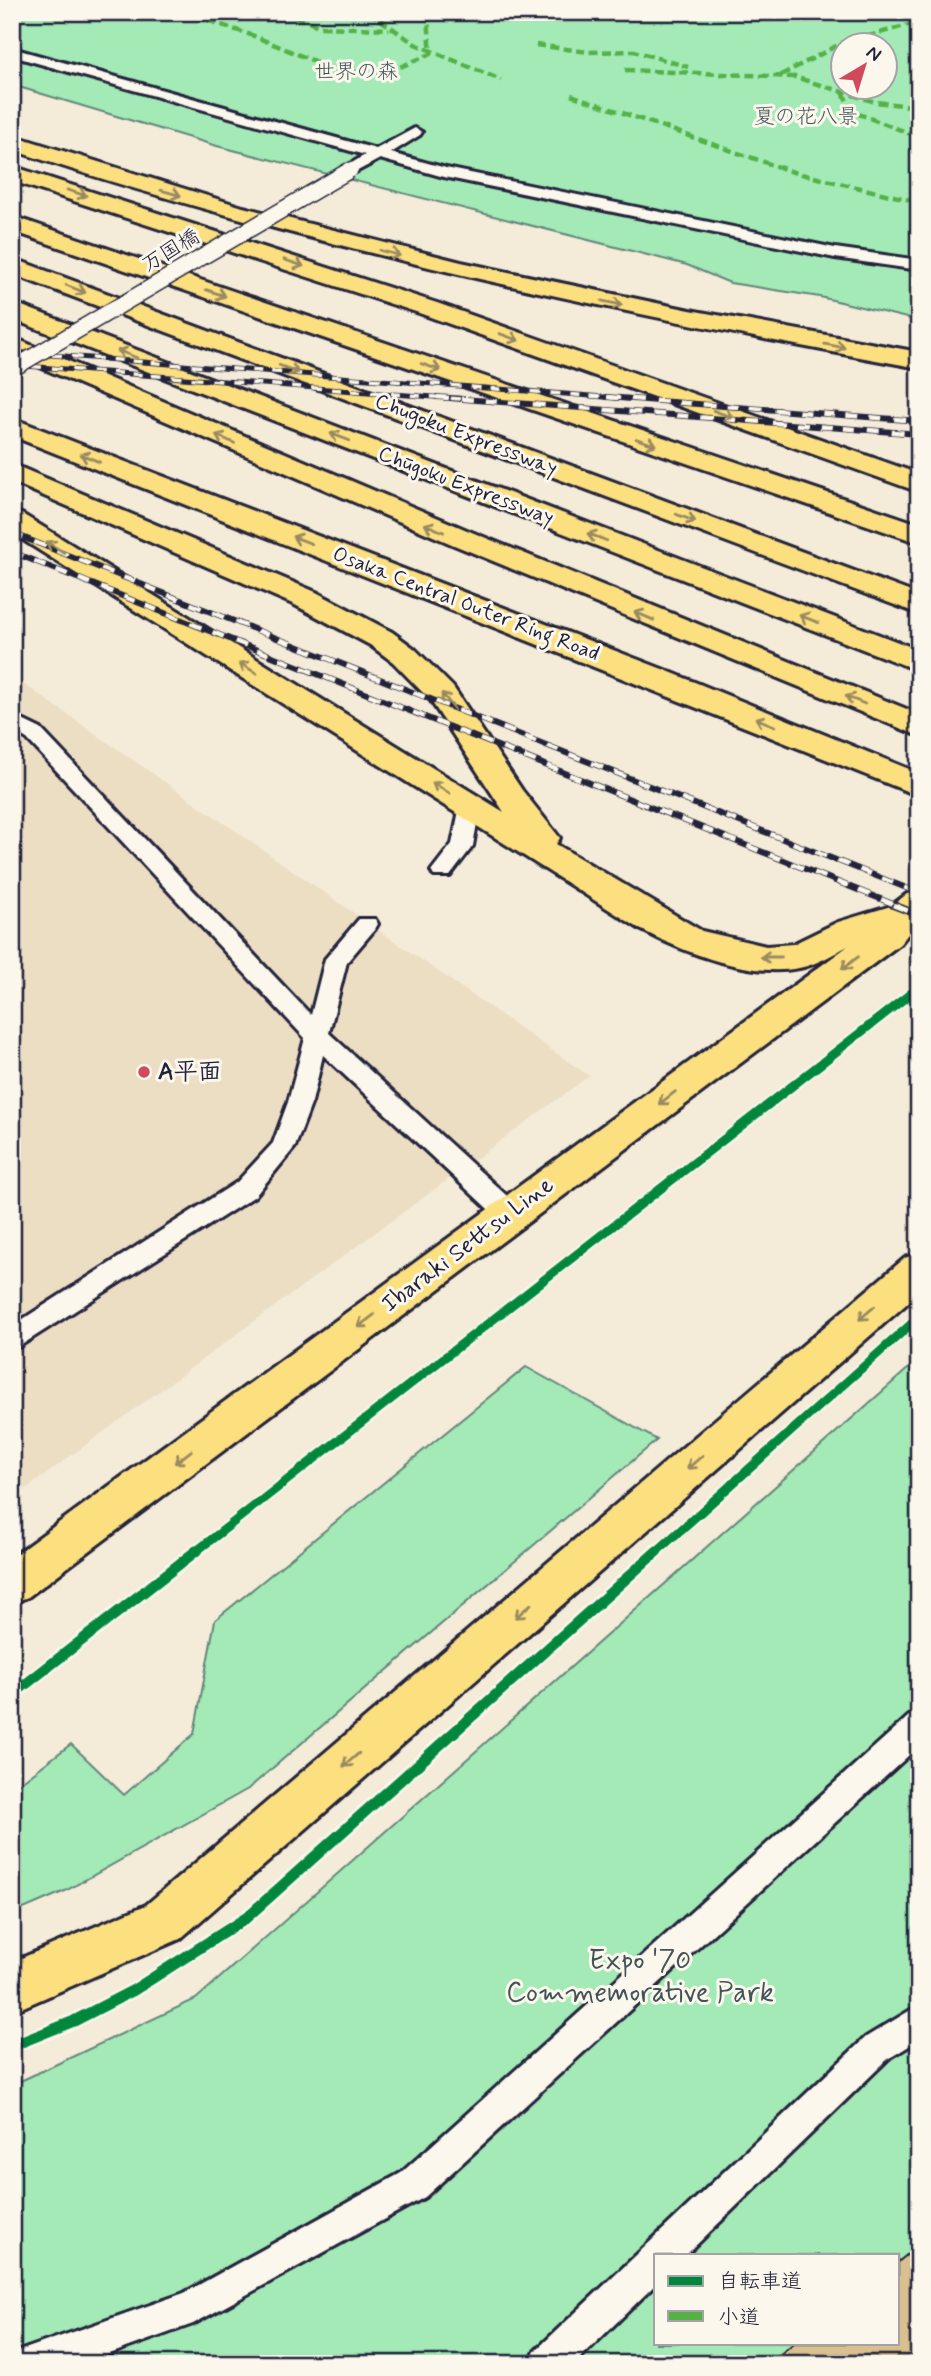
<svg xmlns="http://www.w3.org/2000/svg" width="931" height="2376" viewBox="0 0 931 2376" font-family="Mynerve,'Klee One',sans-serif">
<rect width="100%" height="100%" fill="#f4ecd9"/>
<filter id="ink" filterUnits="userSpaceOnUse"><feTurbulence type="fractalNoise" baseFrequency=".0143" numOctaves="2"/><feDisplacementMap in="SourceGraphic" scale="14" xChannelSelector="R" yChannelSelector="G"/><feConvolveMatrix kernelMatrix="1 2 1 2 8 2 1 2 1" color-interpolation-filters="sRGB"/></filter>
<g filter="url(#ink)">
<!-- built -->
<path fill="#ecdec3" d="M12 676 589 1076 12 1499Z"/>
<!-- green -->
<path fill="#a3eab7" stroke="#628679" stroke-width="2" fill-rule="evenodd" d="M12 12H919V321L820 297 730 283 687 265 217 146 12 85ZM844 46H886V88H844Z
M919 1359V2364H12V2085L196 1999ZM656 2255H898V2343H656Z
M526 1367 657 1440 248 1789 65 1891 12 1914V1789L71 1744 124 1795 194 1734 215 1620Z"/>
<!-- building -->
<path fill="#dabf8f" stroke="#22223b" stroke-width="2" d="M919 2245V2364H768L794 2343H898V2262Z"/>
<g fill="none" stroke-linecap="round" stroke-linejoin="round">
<!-- lane casing -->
<g stroke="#22223b" stroke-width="6">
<path id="lane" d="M12 48 376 149 415 128 422 132 420 135 391 153 446 168 835 248 919 260V270L835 258 444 177 380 159 350 175 342 170 345 167 365 155 12 56Z
M12 715 41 729 311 1015 325 959 359 919H375L378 924 375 929 347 962 329 1033 519 1207 522 1214 519 1221 510 1224 501 1221 323 1055 312 1102 295 1147 255 1196 12 1351V1326L237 1182 273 1143 288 1102 305 1038 27 739 12 730Z
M470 799 480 806 473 846 450 876H434L431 871 452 844 460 806Z
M919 1712V1746L425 2197 193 2324 82 2364H14L19 2351 184 2293 401 2173 909 1716Z
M919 2005V2040L888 2059 686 2255H656V2284L574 2364H530L535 2351 866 2037Z"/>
</g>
<!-- primary casing -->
<g stroke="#22223b" stroke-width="6">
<path id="primary" d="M12 135 243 207 461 262 690 310 919 352V368C612 312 309 248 12 150Z
M12 166 437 303 919 474V492L419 313 12 181Z
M12 418 665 670 919 773V796L12 436Z
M12 464 316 592 392 632 415 649 453 687 522 790 560 838 556 844 702 931 766 946 793 944 838 922 891 906 907 894 919 890V920L900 944 28 1597 12 1603V1557L848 946C833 954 816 965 799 968 749 978 683 952 640 929L12 533V511L22 514 504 812 431 701 393 662 370 645 295 605 12 482Z
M919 1253V1293L180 1939 12 2012V1962L146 1905 905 1258Z"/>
</g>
<!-- highway casing -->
<g stroke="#22223b" stroke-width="6">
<path id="highway" d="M12 216 919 524V543L12 231Z
M12 258 919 595V614L12 274Z
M12 302 919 650V671L12 319Z
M12 337 474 533 919 714V736L454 545 12 355Z"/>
</g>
<!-- lane -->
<use href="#lane" fill="#fbf7ec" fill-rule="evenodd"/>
<!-- primary -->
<use href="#primary" fill="#fce080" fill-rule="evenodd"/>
<!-- highway -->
<use href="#highway" fill="#fce080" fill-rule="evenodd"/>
<!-- rail-far2 casing -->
<g stroke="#22223b" stroke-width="5">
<path id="rail-far2" d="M12 352 630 399
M12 365 460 399"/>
</g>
<!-- rail-far1 casing -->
<g stroke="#22223b" stroke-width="6">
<path id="rail-far1" d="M437 397 919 434
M607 397 919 421
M12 533 919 893
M12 552 898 906"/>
</g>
<!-- rail casing -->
<g stroke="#22223b" stroke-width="8">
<path id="rail" d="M893 905 919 915"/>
</g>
<!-- rail-far2 -->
<use href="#rail-far2" stroke="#fbf7ec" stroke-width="3.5" stroke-dasharray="10" stroke-linecap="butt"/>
<!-- rail-far1 -->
<use href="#rail-far1" stroke="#fbf7ec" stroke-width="4.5" stroke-dasharray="12" stroke-linecap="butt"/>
<!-- rail -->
<use href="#rail" stroke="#fbf7ec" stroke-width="5" stroke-dasharray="16" stroke-linecap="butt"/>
<!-- lane-bridge casing -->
<g stroke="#22223b" stroke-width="18" stroke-linecap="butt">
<path id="lane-bridge" d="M12 369 350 170"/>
</g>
<!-- lane-bridge -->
<use href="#lane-bridge" stroke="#fbf7ec" stroke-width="15"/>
<!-- quiet -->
<path stroke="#55b146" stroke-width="4.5" stroke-dasharray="9 4.5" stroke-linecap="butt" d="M183 12 254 36 340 72H388L431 54 428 19 422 12
M283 12 321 27 389 29
M369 12 415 44 501 80
M536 45 588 52 634 51 688 67
M625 70 795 77 875 102 919 107
M781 75 840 44 919 22
M843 92 851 111 919 137
M571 95 793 172 919 202"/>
<!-- cycleway-far1 casing -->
<g stroke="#fbf7ec" stroke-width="13">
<path id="cycleway-far1" d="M194 1553 919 987
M655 1553 919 1317"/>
</g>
<!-- cycleway casing -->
<g stroke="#fbf7ec" stroke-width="16">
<path id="cycleway" d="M12 1695 196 1551
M12 2046 74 2021 134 1990 246 1918 657 1551"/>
</g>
<!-- cycleway-far1 -->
<use href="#cycleway-far1" stroke="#00873e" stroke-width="9"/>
<!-- cycleway -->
<use href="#cycleway" stroke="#00873e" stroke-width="11"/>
</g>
<!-- one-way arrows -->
<defs><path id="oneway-shaft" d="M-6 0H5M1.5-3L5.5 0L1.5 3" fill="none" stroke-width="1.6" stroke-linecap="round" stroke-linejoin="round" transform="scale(1.75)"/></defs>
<g stroke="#9a8a61">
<use href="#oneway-shaft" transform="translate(77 193) rotate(17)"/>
<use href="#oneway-shaft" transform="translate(171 193) rotate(16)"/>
<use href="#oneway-shaft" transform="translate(390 253) rotate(15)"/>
<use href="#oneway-shaft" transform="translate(294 263) rotate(18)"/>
<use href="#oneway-shaft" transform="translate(76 289) rotate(21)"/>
<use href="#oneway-shaft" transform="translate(216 293) rotate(19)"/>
<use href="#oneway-shaft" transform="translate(612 303) rotate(12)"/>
<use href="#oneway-shaft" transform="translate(509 337) rotate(20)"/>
<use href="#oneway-shaft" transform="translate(835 346) rotate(10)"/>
<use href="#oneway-shaft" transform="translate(127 354) rotate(-159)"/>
<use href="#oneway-shaft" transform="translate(431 367) rotate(19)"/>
<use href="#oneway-shaft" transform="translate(289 369) rotate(21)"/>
<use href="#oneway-shaft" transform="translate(723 414) rotate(20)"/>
<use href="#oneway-shaft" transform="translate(340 437) rotate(-159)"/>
<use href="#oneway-shaft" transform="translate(225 439) rotate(-156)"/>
<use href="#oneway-shaft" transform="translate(646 442) rotate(19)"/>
<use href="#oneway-shaft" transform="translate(90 458) rotate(-157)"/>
<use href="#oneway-shaft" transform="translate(686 518) rotate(21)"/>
<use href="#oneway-shaft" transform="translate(434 528) rotate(-157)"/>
<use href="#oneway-shaft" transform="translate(597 537) rotate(-159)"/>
<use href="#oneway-shaft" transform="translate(302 540) rotate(-159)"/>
<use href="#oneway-shaft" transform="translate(55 547) rotate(-148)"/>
<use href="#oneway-shaft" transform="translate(644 616) rotate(-157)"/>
<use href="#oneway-shaft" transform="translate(809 619) rotate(-159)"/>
<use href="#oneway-shaft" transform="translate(248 668) rotate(-148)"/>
<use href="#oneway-shaft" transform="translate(855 700) rotate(-158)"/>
<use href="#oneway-shaft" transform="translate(448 701) rotate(-128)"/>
<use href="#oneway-shaft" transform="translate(765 722) rotate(-158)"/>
<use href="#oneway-shaft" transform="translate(441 788) rotate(-148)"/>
<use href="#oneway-shaft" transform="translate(771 957) rotate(-180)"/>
<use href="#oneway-shaft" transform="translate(850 963) rotate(143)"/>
<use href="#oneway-shaft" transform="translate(667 1098) rotate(143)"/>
<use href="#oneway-shaft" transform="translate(867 1313) rotate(139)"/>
<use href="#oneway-shaft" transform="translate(366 1321) rotate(143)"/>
<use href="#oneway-shaft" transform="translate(183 1457) rotate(143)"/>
<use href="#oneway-shaft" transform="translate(695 1462) rotate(139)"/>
<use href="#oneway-shaft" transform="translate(523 1611) rotate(139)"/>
<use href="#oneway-shaft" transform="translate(351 1760) rotate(139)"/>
</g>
</g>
<!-- markers -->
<circle fill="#d1495b" stroke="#fbf7ec" stroke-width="2.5" cx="144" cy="1072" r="7"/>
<g text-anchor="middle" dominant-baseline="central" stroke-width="6" stroke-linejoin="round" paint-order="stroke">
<!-- far-park labels -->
<g font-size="21" fill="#42545a" stroke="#fbf7ec">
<text x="356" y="72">世界の森</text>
<text x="806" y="117">夏の花八景</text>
</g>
<!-- far-street labels -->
<g font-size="21" fill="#22223b" stroke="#fbf7ec">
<text transform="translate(171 251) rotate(-31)">万国橋</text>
<text transform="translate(466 435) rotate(21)">Chugoku Expressway</text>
<text transform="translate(466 486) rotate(21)">Chūgoku Expressway</text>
<text transform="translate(466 604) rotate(21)">Osaka Central Outer Ring Road</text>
</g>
<!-- poi labels -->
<g font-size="24" font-weight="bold" fill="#22223b" stroke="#fbf7ec" text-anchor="start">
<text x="158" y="1072">A平面</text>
</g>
<!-- street labels -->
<g font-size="24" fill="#22223b" stroke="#fbf7ec">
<text transform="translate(468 1245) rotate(-37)">Ibaraki Settsu Line</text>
</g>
<!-- near-park labels -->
<g font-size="28" fill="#42545a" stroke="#fbf7ec">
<text x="640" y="1961">Expo '70<tspan x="640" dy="32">Commemorative Park</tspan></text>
</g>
</g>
<!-- margin -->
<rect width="931" height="2376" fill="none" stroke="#fbf7ec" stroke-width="42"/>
<rect x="21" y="21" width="889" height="2334" fill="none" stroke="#22223b" stroke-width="2.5" filter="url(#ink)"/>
<!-- legend -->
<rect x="654" y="2254" width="245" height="91" fill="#fbf7ec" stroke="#a4a2a5" stroke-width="2"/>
<rect x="668" y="2276" width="35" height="10" fill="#00873e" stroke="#a4a2a5" stroke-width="2"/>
<text x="718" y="2288" font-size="21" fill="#22223b">自転車道</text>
<rect x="668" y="2311" width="35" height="10" fill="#55b146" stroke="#a4a2a5" stroke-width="2"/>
<text x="718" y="2324" font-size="21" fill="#22223b">小道</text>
<!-- north arrow -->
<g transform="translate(864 66) rotate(38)"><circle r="33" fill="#fbf7ec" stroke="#a4a2a5" stroke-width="2"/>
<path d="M0-5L12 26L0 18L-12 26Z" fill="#d1495b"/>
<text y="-10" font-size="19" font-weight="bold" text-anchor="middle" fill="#22223b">N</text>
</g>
</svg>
